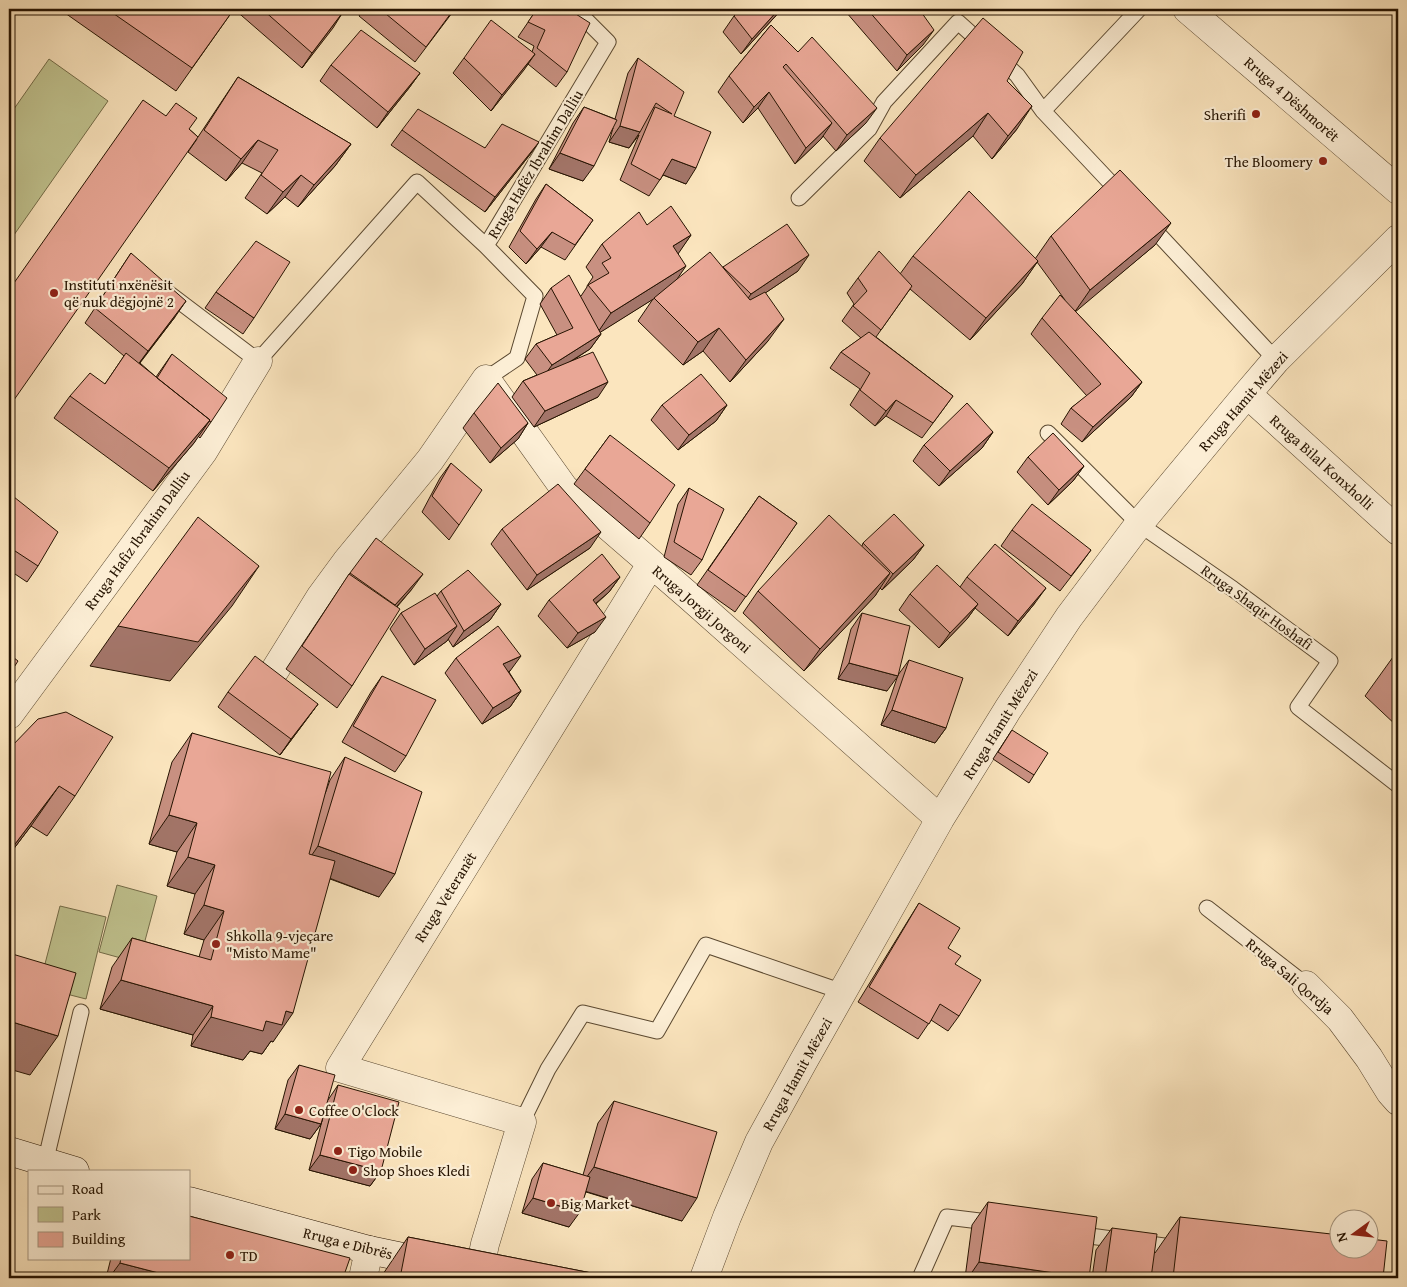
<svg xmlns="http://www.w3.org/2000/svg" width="1407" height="1287" viewBox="0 0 1407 1287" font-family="'Gentium Book Plus',serif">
<rect width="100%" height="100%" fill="#fbe5be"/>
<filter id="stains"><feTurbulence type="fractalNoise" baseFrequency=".004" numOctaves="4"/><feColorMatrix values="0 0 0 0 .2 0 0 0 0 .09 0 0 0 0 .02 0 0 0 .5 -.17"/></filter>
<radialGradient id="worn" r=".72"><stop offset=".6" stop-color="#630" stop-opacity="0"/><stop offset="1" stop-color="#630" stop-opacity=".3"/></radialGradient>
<!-- green -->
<path fill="#c1c490" stroke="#736c48" d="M49 59 108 101 9 242V116Z
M117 885 157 896 139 963 99 952Z
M60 906 106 917 86 999 39 987Z"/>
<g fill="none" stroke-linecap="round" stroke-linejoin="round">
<!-- lane casing -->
<g stroke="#5a4830" stroke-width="17">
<path id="lane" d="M1043 111 1139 9
M799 198 869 129 884 102 958 22 1017 75 1043 111 1122 195
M1148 223 1276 360
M167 292 258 361 417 182 486 246 608 42 575 9
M486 379 517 358 535 296 486 246
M1048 433 1139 524 1233 589 1330 661 1298 707 1398 785
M1207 908 1306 985
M522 1122 548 1069 583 1013 657 1031 706 945 843 992
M45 1163 81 1012
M1075 1234 1179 1248
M920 1278 947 1217 996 1223"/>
</g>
<!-- street casing -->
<g stroke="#5a4830" stroke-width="29">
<path id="street" d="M1187 9 1398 190
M1247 394 1398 531
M275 670 321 596 346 562 430 460 486 379 564 488 690 597 940 819
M9 715 203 452 258 361
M1306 985 1340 1019 1369 1058 1390 1092 1398 1101
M479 1273 485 1244 522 1122 340 1068 651 564
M363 1278 369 1250
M704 1278 727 1217 759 1142 803 1062 940 819 1008 709 1069 617 1139 524 1247 394 1276 360 1398 239"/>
</g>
<!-- secondary casing -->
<g stroke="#251301" stroke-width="29">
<path id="secondary" d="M9 1151 75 1171
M189 1201 369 1250 431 1263"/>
</g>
<!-- lane -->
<use href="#lane" stroke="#fceed5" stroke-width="15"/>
<!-- street -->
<use href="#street" stroke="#fceed5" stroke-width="28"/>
<!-- secondary -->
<use href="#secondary" stroke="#fceed5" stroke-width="28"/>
</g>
<!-- wall -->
<path fill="#c89081" stroke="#251301" d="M68 9H339L343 12 302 68 234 9 176 91 65 13Z
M363 9H455L415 62 359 16Z
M537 9 567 72 556 87 528 64 491 111 453 73 464 58 532 52 534 46 518 37Z
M741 9H782L741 54 723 32 734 16Z
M848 9H919L923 45 897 71 846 12Z
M771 25 866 123 836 151 823 136 821 139 795 164 758 108 743 123 718 92 729 76Z
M638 58 674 116 686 184 663 175 649 196 620 180 639 135 629 148 609 142 613 128 583 181 549 169 573 123 584 107 615 119 628 73Z
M331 65 420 73 409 88 377 128 320 81Z
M238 77 351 144 335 166 298 207 285 197 267 214 245 198 262 173 242 163 226 181 188 152 197 139 166 116 189 129 198 137Z
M1007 81 1017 129 992 159 973 136 900 198 864 161 880 138Z
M402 130 485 148 539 142 528 157 485 212 391 145Z
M546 184 593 220 565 260 541 247 526 264 509 247 536 199Z
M647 225 691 235 678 253 677 279 723 267 798 271 765 293 768 341 730 382 703 351 683 365 638 321 653 299 600 332 601 334 590 349 572 361 598 397 534 427 512 397 523 381 537 375 525 359 536 344 557 335 540 304 551 288 581 296 587 287V286L593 277 586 267 602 244Z
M1051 236 1155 245 1075 311 1142 382 1131 397 1082 442 1061 424 1071 408 1087 396 1031 334 1042 318 1065 300 1037 262 1022 284 970 340 910 289 876 337 953 396 922 438 886 416 875 426 850 405 860 389 830 368 841 352 861 338 842 321 854 304 847 293 858 278 900 274 913 256 1035 259Z
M131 253 175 317 140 363 156 377 172 354 211 422 200 438 198 436 194 443 153 491 54 418 70 396 105 384 124 356 85 323Z
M216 292 254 318 243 334 205 308Z
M662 405H727L716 421 678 450 651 420Z
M474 413 528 423 518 439 490 463 463 428Z
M993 432 982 448 939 486 913 461 924 445Z
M610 435 650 523 639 539 574 484Z
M1028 457 1084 466 1073 481 1048 505 1017 472Z
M451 463 459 525 449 540 422 512 440 478Z
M689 488 702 560 691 575 664 557 678 504Z
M9 493 38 566 27 582 9 570Z
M759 496 797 523 735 612 697 585Z
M502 529 590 548 527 590 491 544Z
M1012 530 1091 550 1080 565 1060 591 1001 546Z
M863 543 924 545 913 560 882 590 880 588 875 596 804 671 743 613 758 591 862 546Z
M350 573 412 589 397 607 352 686 337 708 286 669Z
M620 577 609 592 596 604 595 632 567 648 538 616 549 600Z
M967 577 1035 603 1008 636 975 608 967 619 939 648 899 610 910 594 960 587Z
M441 591 501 604 490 620 453 647 448 639 447 641 414 665 390 629 401 613 437 596Z
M862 613 887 691 838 679 851 629Z
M1398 651V727L1365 696 1393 657Z
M456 658 510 671 509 672 521 691 510 707 482 724 445 673Z
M909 660 946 728 935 743 881 725 898 675Z
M382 676 406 756 395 772 342 742 371 692Z
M228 692 318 704 280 755 218 707Z
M1012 730 1034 775 1029 783 993 759Z
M192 733 325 794 330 780 345 757 379 897 330 879 273 1042 271 1041 262 1054 250 1051 243 1060 191 1046 193 1035 100 1009 112 967 132 938 199 957 204 940 184 934 195 894 167 886 177 852 149 844 172 762Z
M9 749 75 796 47 836 31 826 9 855Z
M919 903 948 948 955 964 959 1016 948 1031 931 1020 918 1039 858 1002 909 919Z
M299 1065 328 1100 338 1085 381 1171 370 1186 309 1170 323 1117 321 1124 310 1139 275 1129 288 1080Z
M614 1101 682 1221 586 1192 569 1227 522 1213 532 1179 543 1163 583 1175 598 1123Z
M988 1202 1089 1278H965L972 1225Z
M1180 1217 1383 1277 1388 1278H1092L1096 1250 1112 1228 1155 1253Z
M408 1237 617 1278H380L381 1277Z
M111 1258H189L343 1278H106Z"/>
<!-- shaded-wall -->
<path fill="#a37569" stroke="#251301" d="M779 9H782L741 54 752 39Z
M343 12 333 28 302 68 312 53Z
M934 30 923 45 897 71 907 55Z
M535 54 524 70 491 111 502 95Z
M420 73 409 88 377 128 388 112Z
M769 92 758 108 743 123 754 107Z
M1032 106 1017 129 992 159 1008 136Z
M877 108 866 123 836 151 847 135Z
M988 113 973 136 900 198 916 175Z
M832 123 821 139 795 164 806 148Z
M620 126 640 132 629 148 609 142Z
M258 140 242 163 226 181 241 159Z
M539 142 528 157 485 212 495 197Z
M351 144 335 166 298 207 314 185Z
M560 153 594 166 583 181 549 169Z
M672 159 696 168 686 184 661 174Z
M301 175 285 197 267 214 283 192Z
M1171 223 1155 245 1074 313 1090 290Z
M552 232 541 247 526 264 537 249Z
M691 235 676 257 673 246Z
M809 255 798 271 740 310 751 294Z
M1038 261 1022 284 970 340 986 318Z
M686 266 671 288 596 335 611 313Z
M186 301 175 317 137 366 148 351Z
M784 319 768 341 730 382 746 360Z
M719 328 703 351 683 365 698 342Z
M601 334 590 349 541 380 552 365Z
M608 382 598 397 534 427 545 411Z
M1142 382 1131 397 1082 442 1093 427Z
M896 400 886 416 875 426 886 411Z
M727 405 716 421 678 450 689 435Z
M210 420 194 443 153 491 169 468Z
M528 423 518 439 490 463 501 448Z
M993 432 982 448 939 486 950 471Z
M1084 466 1073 481 1048 505 1059 490Z
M601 532 590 548 527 590 537 575Z
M924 545 913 560 882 590 893 574Z
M259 566 232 606 170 681 90 666 118 626Z
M890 573 875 596 804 671 820 649Z
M423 574 412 589 384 621 395 605Z
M620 577 609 592 582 615 593 600Z
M1046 588 1035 603 1008 636 1018 621Z
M501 604 490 620 453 647 464 631Z
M978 604 967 619 939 648 950 633Z
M606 617 595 632 567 648 578 633Z
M457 626 447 641 414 665 425 649Z
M521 656 510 671 492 679 503 664Z
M849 663 898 676 887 691 838 679Z
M521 691 510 707 482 724 493 708Z
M318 704 307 719 280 755 291 739Z
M892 710 946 728 935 743 881 725Z
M59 786 31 826 9 855V852Z
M169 815 197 823 177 852 149 844Z
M318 846 395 874 379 897 303 868Z
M188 857 215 865 195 894 167 886Z
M204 905 224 911 204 940 184 934Z
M121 980 213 1006 193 1035 100 1009Z
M286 1011 293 1013 273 1042 271 1041 262 1054 250 1051 243 1060 191 1046 211 1017 266 1021Z
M9 1021 58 1036 30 1075 9 1069Z
M285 1114 321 1124 310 1139 275 1129Z
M320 1155 381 1171 370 1186 309 1170Z
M594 1167 697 1198 682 1221 578 1189Z
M533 1198 580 1212 569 1227 522 1213Z
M979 1262 1089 1278H968Z
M120 1263 178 1278H109Z"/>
<!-- building -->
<path fill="#e9a796" stroke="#251301" d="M107 9H234L192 68Z
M262 9H339L343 12 312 53Z
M380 9H454L426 47Z
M537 9H568L590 23 567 72 537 48 545 30 528 22Z
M741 9H779L752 39 734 16Z
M867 9H919L934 30 907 55Z
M983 18 1023 52 1007 81 1032 106 1008 136 988 113 916 175 880 138Z
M491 20 535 54 502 95 464 58Z
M771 25 798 52 812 37 877 108 847 135 786 64 783 67 832 123 806 148 769 92 754 107 729 76Z
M361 30 420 73 388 112 331 65Z
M638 58 684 92 674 116 711 132 696 168 672 159 660 180 631 164 655 107 672 114 656 103 640 132 620 126Z
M238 77 351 144 314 185 301 175 283 192 261 175 278 150 258 140 241 159 204 130Z
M143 100 166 116 176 103 197 118 189 129 198 137 9 407V290Z
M584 107 617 120 594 166 560 153Z
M418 109 485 148 502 124 539 142 495 197 402 130Z
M1120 170 1171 223 1090 290 1051 236Z
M546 184 593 220 575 245 552 232 537 249 520 231Z
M969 191 1038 261 986 318 913 256Z
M671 206 691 235 673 246 686 266 611 313 588 285 609 273 602 263 611 258 602 244 639 212 647 225Z
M787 224 809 255 751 294 723 267Z
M256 241 290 262 254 318 216 292Z
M879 251 912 286 881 330 853 306 867 291 858 278Z
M710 252 750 300 765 292 784 319 746 360 719 328 698 342 654 298Z
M131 253 186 301 148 351 95 308Z
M569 275 601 334 552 365 536 344 573 328 551 288Z
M1060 295 1142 382 1093 427 1071 408 1101 384 1042 318Z
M869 332 953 396 933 423 896 400 886 411 860 390 870 373 841 352Z
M593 352 608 382 545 411 523 381Z
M126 353 210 420 169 468 70 396 90 373 105 384Z
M172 354 227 398 211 422 209 421 210 420 157 378Z
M701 374 727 405 689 435 662 405Z
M498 383 528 423 501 448 474 413Z
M967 403 993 432 950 471 924 445Z
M1053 433 1084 466 1059 490 1028 457Z
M610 435 675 485 650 523 585 469Z
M451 463 482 490 459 525 432 496Z
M558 484 601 532 537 575 502 529Z
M689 488 724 509 702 560 674 542Z
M9 493 58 532 38 566 9 547Z
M759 496 797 523 746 597 708 570Z
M1032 504 1091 550 1071 576 1012 530Z
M894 514 924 545 893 574 863 543Z
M829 515 890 573 820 649 758 591Z
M198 517 259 566 198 642 118 626Z
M376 538 423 574 395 605 350 573Z
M995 544 1046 588 1018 621 967 577Z
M602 554 620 577 593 600 606 617 578 633 549 600Z
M937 565 978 604 950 633 910 594Z
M468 570 501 604 464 631 441 591Z
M349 574 400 609 352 686 302 646Z
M435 593 457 626 425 649 401 613Z
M862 613 910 626 898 676 849 663Z
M498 626 521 656 503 664 521 691 493 708 456 658Z
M1398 651V662L1393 657Z
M9 654 18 661 9 675Z
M255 656 318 704 291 739 228 692Z
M909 660 963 678 946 728 892 710Z
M382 676 436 700 406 756 353 726Z
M66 712 113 737 75 796 59 786 9 852V749L38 719Z
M1012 730 1048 753 1034 775 998 752Z
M192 733 331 772 309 854 335 861 293 1013 286 1011 282 1025 266 1021 263 1031 211 1017 213 1006 121 980 132 938 211 960 224 911 204 905 215 865 188 857 197 823 169 815Z
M345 757 422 792 395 874 318 846Z
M919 903 960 928 948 948 961 956 955 964 981 980 959 1016 940 1004 929 1024 869 987Z
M9 953 76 973 58 1036 9 1021Z
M299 1065 335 1075 321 1124 285 1114Z
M338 1085 399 1102 381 1171 320 1155Z
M614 1101 717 1132 697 1198 594 1167Z
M543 1163 590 1177 580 1212 533 1198Z
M988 1202 1097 1217 1089 1278 979 1262Z
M189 1216 350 1258 343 1278H178L120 1263 121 1258H189Z
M1180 1217 1340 1235V1250H1370V1239L1387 1241 1383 1278H1173Z
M1112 1228 1157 1234 1151 1278H1105Z
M408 1237 617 1278H400Z
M9 1273 15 1275 14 1278H9Z"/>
<!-- markers -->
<g fill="#8f2418" stroke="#fceed5" stroke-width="2">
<circle cx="1256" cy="114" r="5"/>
<circle cx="1323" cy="161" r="5"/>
<circle cx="54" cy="293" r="5"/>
<circle cx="216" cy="944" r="5"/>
<circle cx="299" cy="1110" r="5"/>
<circle cx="338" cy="1151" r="5"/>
<circle cx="353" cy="1170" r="5"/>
<circle cx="551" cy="1203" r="5"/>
<circle cx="230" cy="1255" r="5"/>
</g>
<g text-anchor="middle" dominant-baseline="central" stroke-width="4.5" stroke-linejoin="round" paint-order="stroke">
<!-- street labels -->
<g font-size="15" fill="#251301" stroke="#fceed5">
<text transform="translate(1292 99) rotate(41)">Rruga 4 Dëshmorët</text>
<text transform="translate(535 164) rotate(-59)">Rruga Hafëz Ibrahim Dalliu</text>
<text transform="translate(1243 401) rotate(-49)">Rruga Hamit Mëzezi</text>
<text transform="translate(1322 462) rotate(42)">Rruga Bilal Konxholli</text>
<text transform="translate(137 540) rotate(-54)">Rruga Hafiz Ibrahim Dalliu</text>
<text transform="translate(1257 607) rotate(36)">Rruga Shaqir Hoshafi</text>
<text transform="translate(702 609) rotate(41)">Rruga Jorgji Jorgoni</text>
<text transform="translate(1000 724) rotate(-58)">Rruga Hamit Mëzezi</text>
<text transform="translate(445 897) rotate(-58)">Rruga Veteranët</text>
<text transform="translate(1290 976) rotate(40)">Rruga Sali Qordja</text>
<text transform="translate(797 1074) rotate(-61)">Rruga Hamit Mëzezi</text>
<text transform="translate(348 1243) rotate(14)">Rruga e Dibrës</text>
</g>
<!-- poi labels -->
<g font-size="15" fill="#251301" stroke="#fceed5" text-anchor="start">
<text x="1246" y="114" text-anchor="end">Sherifi</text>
<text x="1313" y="161" text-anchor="end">The Bloomery</text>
<text x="64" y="284">Instituti nxënësit<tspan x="64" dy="17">që nuk dëgjojnë 2</tspan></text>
<text x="226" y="935">Shkolla 9-vjeçare<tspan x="226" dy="17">"Misto Mame"</tspan></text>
<text x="309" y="1110">Coffee O'Clock</text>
<text x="348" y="1151">Tigo Mobile</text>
<text x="363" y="1170">Shop Shoes Kledi</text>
<text x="561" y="1203">Big Market</text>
<text x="240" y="1255">TD</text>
</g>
</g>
<!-- margin -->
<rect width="1407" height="1287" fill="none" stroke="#fbe5be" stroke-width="30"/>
<rect x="10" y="10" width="1387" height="1267" fill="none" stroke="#251301" stroke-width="2.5"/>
<rect x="15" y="15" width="1377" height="1257" fill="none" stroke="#251301"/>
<!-- legend -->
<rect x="28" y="1170" width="162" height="90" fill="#fceed5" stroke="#a69680"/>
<rect x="38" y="1186" width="25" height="8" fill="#fceed5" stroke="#a69680"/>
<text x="72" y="1194" font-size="15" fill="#251301">Road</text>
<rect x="38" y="1207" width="25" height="15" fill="#c1c490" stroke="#a69680"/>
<text x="72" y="1220" font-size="15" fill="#251301">Park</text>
<rect x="38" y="1232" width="25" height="15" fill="#e9a796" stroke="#a69680"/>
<text x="72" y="1244" font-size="15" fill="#251301">Building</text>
<!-- north arrow -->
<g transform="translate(1354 1234) rotate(255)"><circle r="24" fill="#fceed5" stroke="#a69680"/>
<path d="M0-4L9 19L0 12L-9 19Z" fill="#8f2418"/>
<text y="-8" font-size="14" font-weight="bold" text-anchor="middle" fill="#251301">N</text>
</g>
<rect width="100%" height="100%" filter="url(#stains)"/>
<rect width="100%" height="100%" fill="url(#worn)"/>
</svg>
